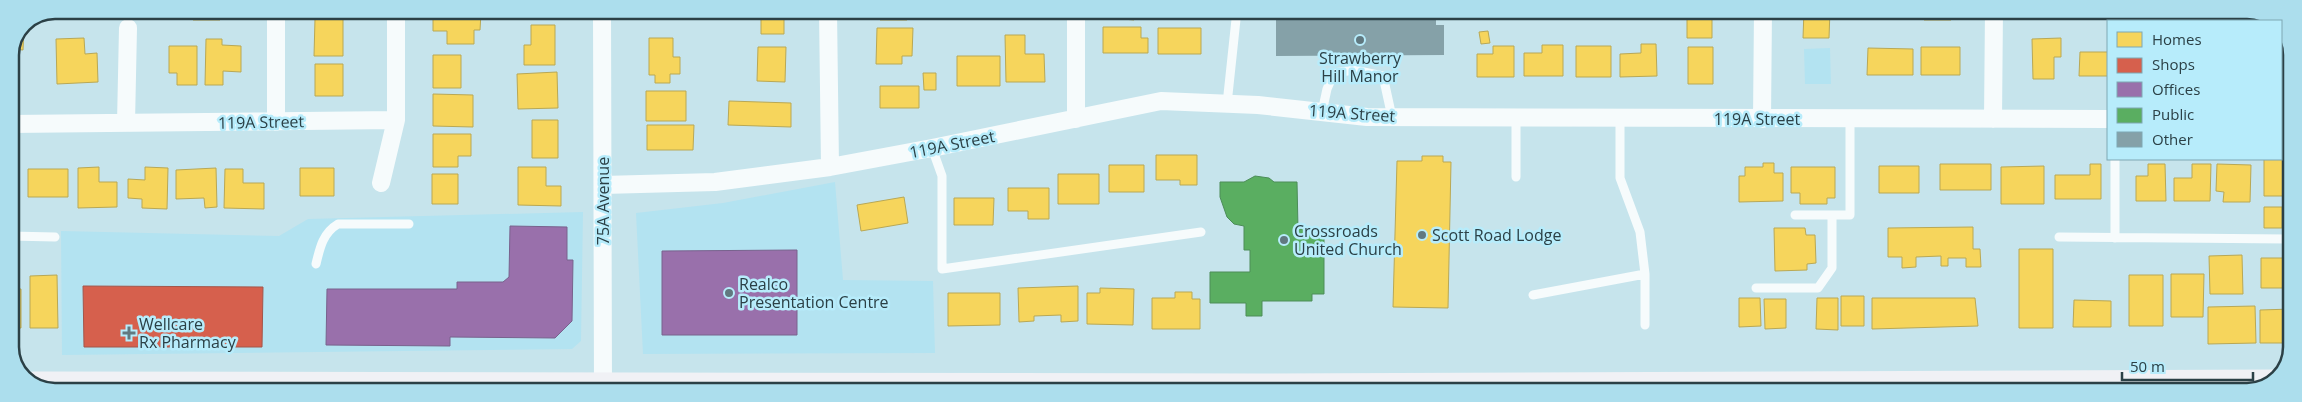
<svg xmlns="http://www.w3.org/2000/svg" width="2302" height="402" viewBox="0 0 2302 402" font-family="'Open Sans',sans-serif">
<rect width="100%" height="100%" fill="#c6e4ec"/>
<!-- built -->
<path fill="#b3e3f1" d="M1830 48 1831 84H1805L1804 49Z
M835 182 843 280 933 281 935 353 643 354 636 213 723 203Z
M583 212 581 341 572 349 62 355 61 231 279 236 308 219Z"/>
<!-- homes -->
<path fill="#f6d55c" stroke="#b9a855" d="M193 10H220V20H193Z
M314 10H339V13H314Z
M531 10H554V18H531Z
M649 10H674V14H649Z
M761 10H784V34H761Z
M880 10H907V20H880Z
M1113 10H1135L1134 20 1112 18Z
M1687 10H1712V38H1687Z
M1804 10H1830L1829 38H1803Z
M1924 10H1951V20H1924Z
M2036 10H2062V19H2036Z
M2173 10H2209V21H2173Z
M433 12 481 13 480 30H474V44H447V31H433Z
M315 19H343V56H314Z
M32 20 31 27H24L23 50 12 49 23 23Z
M531 25H555V65H524V45H531Z
M1103 27H1141V38H1148V53H1103Z
M877 28H913L912 56H902V64H876Z
M1158 28H1201V54H1158Z
M1488 31 1490 43 1481 44 1479 32Z
M1005 35H1025V54H1044L1045 82H1006Z
M84 38 85 54 97 53 98 82 57 84 56 39Z
M649 38H673V57H680V74H670V83H655V75H649Z
M2061 38V57H2054V79H2033L2032 39Z
M206 39H222V45L241 46V72L223 71V85H205Z
M1641 44H1656L1657 76 1620 77V54L1641 53Z
M1542 45H1563V76H1524V53H1542Z
M169 46H197V85H177V73H169Z
M1493 46H1514V77H1477V54H1493Z
M1576 46H1611V77H1576Z
M758 47H786L785 82 757 81Z
M1688 47H1713V84H1688Z
M1921 47H1960V75H1921Z
M1868 48 1913 49V75H1867Z
M2080 52H2108V76H2079Z
M433 55H461V88H433Z
M957 56H1000V86H957Z
M315 64H343V96H315Z
M557 72 558 108 518 109 517 74Z
M923 73H936V90H924Z
M880 86H919V108H880Z
M646 91H686V121H646Z
M433 94 473 95V127L433 126Z
M729 101 791 103V127L728 125Z
M532 120H558V158H532Z
M647 125H694L693 150H647Z
M433 134H471V156H458V167H433Z
M2281 154H2283V196H2264V159H2281Z
M1156 155H1197V185H1180V180H1156Z
M1422 156H1443V162H1451L1448 308 1393 307 1397 161H1422Z
M2289 156H2292V196H2289Z
M1763 163H1774V173H1783V201L1739 202V176H1745V167H1763Z
M1940 164H1991V190H1940Z
M2090 164H2101V199H2055V175H2090Z
M2148 164H2165L2166 201H2136V176H2148Z
M2192 164H2211L2210 201H2174V178H2192Z
M2217 164 2251 165 2250 202H2223L2224 192 2216 191Z
M1109 165H1144V192H1109Z
M1879 166H1919V193H1879Z
M2044 166V204H2001V167Z
M10 167H18V197H10Z
M99 167V182H117V207L78 208V168Z
M145 167 168 168 167 209 142 208V199L128 198V179L145 180Z
M518 167H546V186H561V206L518 205Z
M1791 167H1835V198H1827V204H1800V193H1791Z
M216 168 217 207 205 208 204 198 176 199V170Z
M300 168H334V196H300Z
M28 169H68V197H28Z
M225 169H243V183H264V209L224 208Z
M432 174H458V204H432Z
M1058 174H1099V204H1058Z
M1008 188H1049V219H1028V211H1008Z
M904 197 908 223 861 231 857 205Z
M954 198H994L993 225H954Z
M2264 207H2282V228H2264Z
M2289 211H2292V231H2289Z
M1973 227V249H1980L1981 267H1966V258H1948V266H1941V256L1916 257V267L1902 268V257H1888V228Z
M1774 228H1805L1806 235H1815L1816 263 1807 264V270L1775 271Z
M2019 249H2053V328H2019Z
M2242 255 2243 294H2210L2209 256Z
M2261 258H2292V288H2261Z
M2171 274H2204L2203 317H2171Z
M57 275 58 328H30V276Z
M2129 275H2163V326H2129Z
M1078 286V321L1061 322V315L1034 316V321L1019 322 1018 288Z
M1100 288 1134 289 1133 325 1087 324V293H1100Z
M10 289H21V328H10Z
M1175 292H1192V299H1200V329H1152V298H1175Z
M948 293H1000V325L948 326Z
M1841 296H1864V326H1841Z
M1739 298H1760L1761 326 1739 327Z
M1817 298H1838V330L1816 329Z
M1872 298H1975L1978 326 1872 329Z
M1764 299H1786V328L1765 329Z
M2074 300 2111 301V327H2073Z
M2255 306 2256 343 2208 344V307Z
M2292 309V343H2260V310Z"/>
<!-- shops -->
<path fill="#d6604d" stroke="#a3564b" d="M83 286 263 287 262 347H84Z"/>
<!-- offices -->
<path fill="#9970ab" stroke="#78628d" d="M510 226 567 227V260H573L572 321 555 338 450 337V346L326 345 327 289H457V282H503L509 277Z
M797 250V335H662V251Z"/>
<!-- public -->
<path fill="#5aae61" stroke="#4c8d59" d="M1255 176 1269 178 1274 182H1297L1298 229H1324V294H1312V301H1262V316H1246V303H1210V272H1250V250H1244V226L1234 224 1227 217 1220 197V182H1244Z"/>
<!-- building -->
<path fill="#85a1a8" d="M1284 10H1376V15H1436V25H1444V55L1276 56V20H1284Z"/>
<g fill="none" stroke-linecap="round" stroke-linejoin="round">
<!-- lane -->
<path stroke="#f6fbfc" stroke-width="9" d="M1227 104 1237 10
M1322 112 1327 89 1334 73 1354 70 1383 76 1392 117
M1516 118V177
M1620 118V178L1640 232 1645 274V325
M932 148 942 176V269L1201 232
M2115 159V238
M1795 215H1850V119
M10 236 55 237
M2059 237 2292 239
M316 264C320 247 323 233 338 224H409
M1756 288H1818L1832 268V215
M1533 295 1645 274"/>
<!-- street -->
<path stroke="#f6fbfc" stroke-width="18" d="M276 10V122
M602 10 603 392
M828 10 830 167
M1076 10V119
M2258 21V13
M2281 118H2292
M1762 119 1763 10
M1993 119 1994 10
M126 123 128 28
M10 124 396 120
M381 183 396 120V10
M603 185 715 182 830 167 932 148 1161 101 1258 105 1367 117 2108 119"/>
<!-- secondary -->
<path stroke="#f0f1f5" stroke-width="25" d="M34 384 1262 386 2274 382"/>
</g>
<!-- markers -->
<g fill="#617980" stroke="#b7ecfb" stroke-width="2">
<circle cx="1360" cy="40" r="5"/>
<circle cx="1422" cy="235" r="5"/>
<circle cx="1284" cy="240" r="5"/>
<circle cx="729" cy="293" r="5"/>
<path d="M126.5 325.5h5v5h5v5h-5v5h-5v-5h-5v-5h5z"/>
</g>
<g text-anchor="middle" dominant-baseline="central" stroke-width="5" stroke-linejoin="round" paint-order="stroke">
<!-- poi labels -->
<g font-size="16" fill="#2b4046" stroke="#b7ecfb" text-anchor="start">
<text x="1360" y="58" text-anchor="middle">Strawberry<tspan x="1360" dy="18">Hill Manor</tspan></text>
<text x="1294" y="231">Crossroads<tspan x="1294" dy="18">United Church</tspan></text>
<text x="1432" y="235">Scott Road Lodge</text>
<text x="739" y="284">Realco<tspan x="739" dy="18">Presentation Centre</tspan></text>
<text x="139" y="324">Wellcare<tspan x="139" dy="18">Rx Pharmacy</tspan></text>
</g>
<!-- street labels -->
<g font-size="16" fill="#2b4046" stroke="#b7ecfb">
<text transform="translate(1352 113) rotate(4)">119A Street</text>
<text x="1757" y="119">119A Street</text>
<text transform="translate(261 122) rotate(-1)">119A Street</text>
<text transform="translate(952 144) rotate(-11)">119A Street</text>
<text transform="translate(603 201) rotate(-90)">75A Avenue</text>
</g>
</g>
<!-- crop -->
<path d="M0 0H2302V402H0ZM55 19H2247A36 36 0 0 1 2283 55V347A36 36 0 0 1 2247 383H55A36 36 0 0 1 19 347V55A36 36 0 0 1 55 19Z" fill="#acdeed" fill-rule="evenodd"/>
<path fill="none" stroke="#2b4046" stroke-width="2.5" d="M55 19H2247A36 36 0 0 1 2283 55V347A36 36 0 0 1 2247 383H55A36 36 0 0 1 19 347V55A36 36 0 0 1 55 19Z"/>
<!-- legend -->
<rect x="2107" y="20" width="175" height="140" fill="#b7ecfb" stroke="#7fa7b3"/>
<rect x="2117" y="32" width="25" height="15" fill="#f6d55c" stroke="#7fa7b3"/>
<text x="2152" y="45" font-size="15" fill="#2b4046">Homes</text>
<rect x="2117" y="58" width="25" height="15" fill="#d6604d" stroke="#7fa7b3"/>
<text x="2152" y="70" font-size="15" fill="#2b4046">Shops</text>
<rect x="2117" y="82" width="25" height="15" fill="#9970ab" stroke="#7fa7b3"/>
<text x="2152" y="95" font-size="15" fill="#2b4046">Offices</text>
<rect x="2117" y="108" width="25" height="15" fill="#5aae61" stroke="#7fa7b3"/>
<text x="2152" y="120" font-size="15" fill="#2b4046">Public</text>
<rect x="2117" y="132" width="25" height="15" fill="#85a1a8" stroke="#7fa7b3"/>
<text x="2152" y="145" font-size="15" fill="#2b4046">Other</text>
<!-- scale -->
<path d="M2122 372v8h131v-8" fill="none" stroke="#2b4046" stroke-width="2.5"/>
<text x="2130" y="372" font-size="15" fill="#2b4046" stroke="#b7ecfb" stroke-width="4" paint-order="stroke">50 m</text>
</svg>
